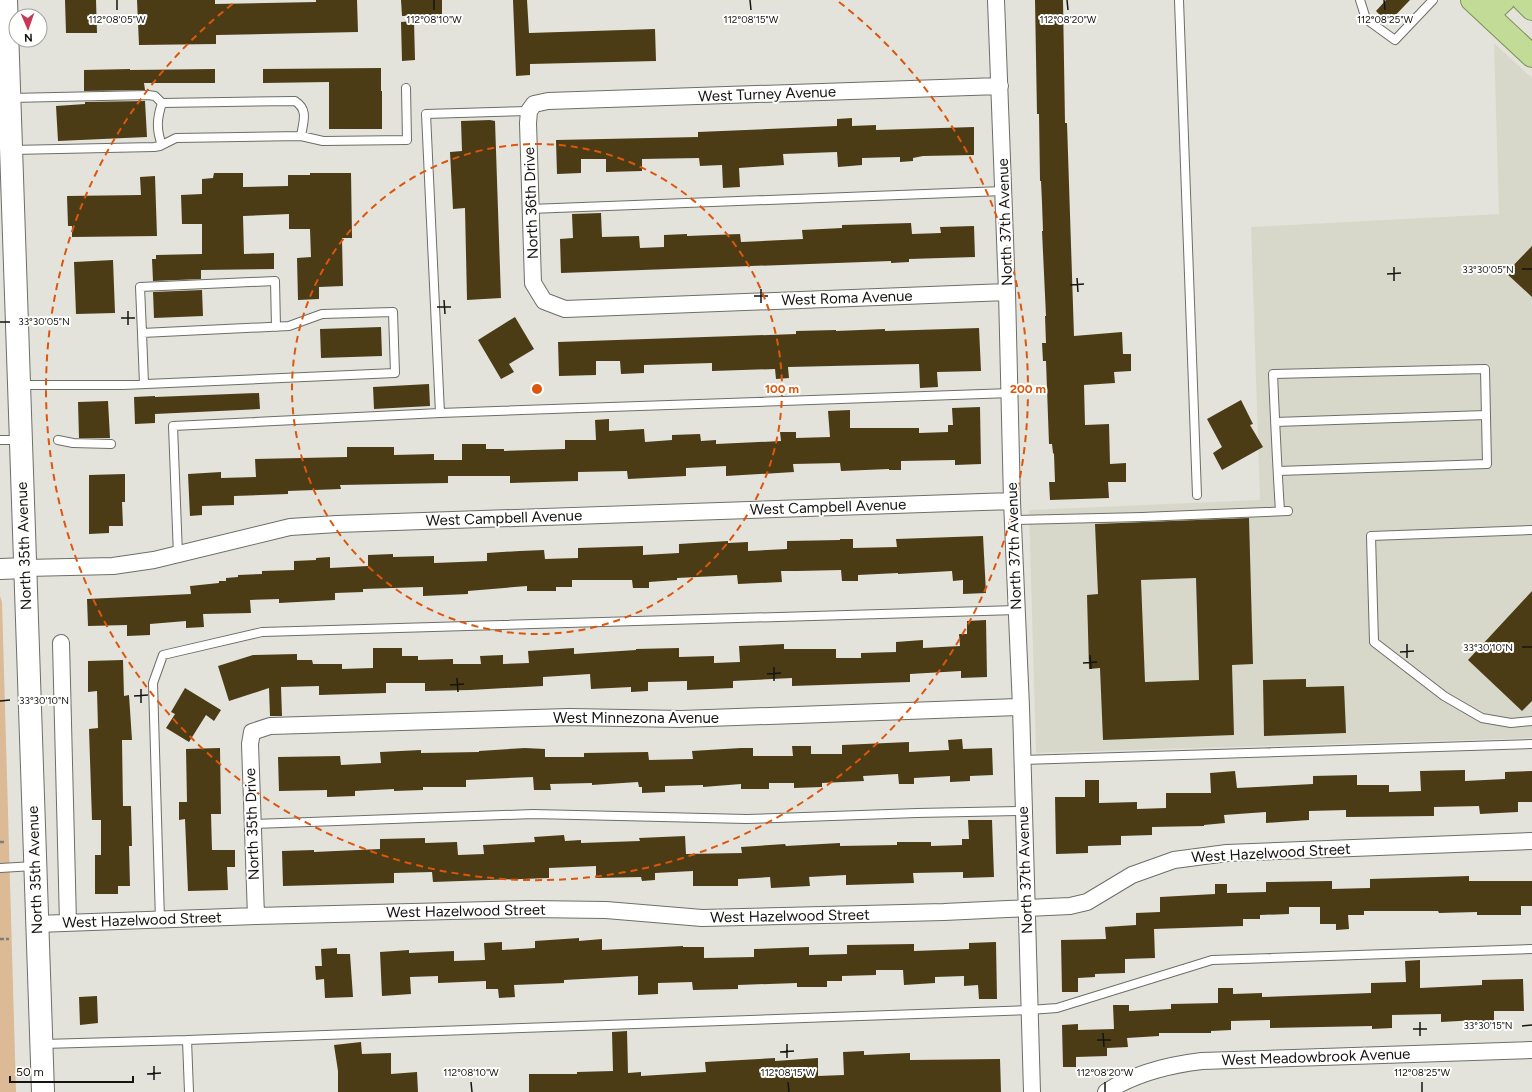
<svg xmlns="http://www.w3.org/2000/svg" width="1532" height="1092" viewBox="0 0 1532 1092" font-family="Figtree,sans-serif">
<rect width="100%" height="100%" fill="#e3e3dc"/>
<!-- built -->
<path fill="#d8d8ca" d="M1494 43 1532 78V738L1036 753 1029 510 1260 500 1251 227 1499 214Z"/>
<!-- green -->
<path fill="#dcba96" d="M0 596 2 602 16 1092H0Z"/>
<!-- building -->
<path fill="#4b3c16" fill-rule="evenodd" d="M65 0H96L97 33H66Z
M137 0H215V4L316 2V0H357L358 32 216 35V44L139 45Z
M401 0H442V15L402 16Z
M513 0H527L529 33 655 29 656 61 530 64V75L516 76Z
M1035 0H1063L1065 123H1067L1074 336 1122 332 1123 354H1131V371L1114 372 1115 383 1084 385 1085 425 1109 424 1110 464 1126 463V482H1108L1109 498 1050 500 1049 482H1055L1054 454 1053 453 1052 444H1049L1046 361H1043L1042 343H1046L1045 316H1046L1042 231H1043L1042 203 1041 181H1040L1039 114H1037Z
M1386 0H1410L1388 23 1376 11Z
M414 21 415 60 402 61 401 22Z
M381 68V91H382V129H329V82L263 83V69Z
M130 69V70L215 69V83H144L145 90 84 91V70Z
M145 101 147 137 58 141 56 106 85 104V102Z
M852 118V126L876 125V130L974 127V155L923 156 913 158V161L900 162V157L862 158V165L838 167 837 152 783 154 784 165 739 168 740 187 723 188 722 165 700 166 699 158 642 159V171L606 172V159H581V173L557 174 556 140 698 137V132L837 126V119Z
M490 120 495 121 501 298 467 300 465 208 453 209 450 152 462 151 461 121Z
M214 173H243V187L288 186V175H310V173H351L352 238H342L343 286 319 287V299L298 300 297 258 311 257 310 229H289V214L243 216 244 254 274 253V269L201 270V279L153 281 152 259H156V255L202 254V224H182L181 195 202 194V179L213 178Z
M155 176 157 236 72 237V226H68L67 196 141 195 140 177Z
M601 213 602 237 639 236 640 248 664 247V235L687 234V236L740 234 741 242 803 239 802 230 842 228V225L911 223 912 234 941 233 940 227 974 226 975 257 909 259V262L891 263V261L561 273 560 239 573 238 572 214Z
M1532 246V297L1506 273Z
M113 260 115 313 76 314 74 262Z
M202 290 203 316 154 318 153 292Z
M515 317 534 349 509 364 514 372 501 379 478 340Z
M381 327 382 356 321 358 320 329Z
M979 328 981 371 937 372 938 387 920 388 919 364 788 367 789 378 776 379 775 369 712 371V363L644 365V373L621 374 620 361H596V375L559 376 558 342 796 334V331L836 330V331L885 329V331Z
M429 384 430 406 374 409 373 387Z
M259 393 260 409 155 414V423L135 424 134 397 155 396V397Z
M1241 400 1253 424 1250 425 1263 447 1222 470 1213 453 1222 447 1207 419Z
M108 401 110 438H79L78 402Z
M980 407 981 464 955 465V460L901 461V470H889V469L841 471 840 463 793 464 794 472 726 476V466L686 468V476L628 479 627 471 578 472V481L510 483V476H448V483L340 485 341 489 288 491V494L234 496V505L202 506V515L190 516 188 474 221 472V478L256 477 255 459 347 457V447H394V455L434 454V460H462V444H486V449H504V451L565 449V440H596L595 420 609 419V431L644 429 645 442 672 440V435L700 434 701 441 716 440V444L781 441 780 432H796V438L830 437 828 411 850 410V428H919V433L948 432V425H953L952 408Z
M125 474V502H122L123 526H109V533L89 534V475Z
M1249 518 1253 664 1232 665 1234 735 1103 740 1100 668 1089 669 1087 595 1098 594 1095 524ZM1196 578 1199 680 1145 682 1141 580Z
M983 536 986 593 963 594V580L953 581 952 571 898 574V573L858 575V581H842L841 570 797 571H781L782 582 738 584 737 575 677 578V580L649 582V588H633L632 580H572V587H556V591H527V586L468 591V594L423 596V587L363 589V592L335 593V600L279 603V599L250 600 251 613 203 614 204 627 186 628V621L150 624V635L127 636V625L88 626 87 599 191 594 190 586 219 583V581H226V578L238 577V575L262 574V571L294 570V561L316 560V558L330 557V568L368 566V555L393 554V557L434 556V563L487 561V553L520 551 544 550 545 559 578 558V548L643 546V555L679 553V544L728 541V543L748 542V551L787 549V541L840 540V539H853V548L897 547 896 539Z
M1532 591V701L1522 711 1468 660Z
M986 620 987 677 961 678V671L910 674V682L792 686V678L733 681V688L687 690V681L648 682V691L631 692V687L591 689 590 674 543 677V686L470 690 425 691V683H386V693L319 695V686L281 687 282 716H270L269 688 229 701 218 666 253 655 297 654V660H312L313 664H342V669L373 668V648H402V656H418V660L453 659V664H481L480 656 503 655V664L529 663 528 651 574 648V654L636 650V649L679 648V657L714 656V663L740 662 739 646 784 644V649H836V658H861V653L896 652V642L923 640V648L960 646 959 634H967V621Z
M123 660 124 696 129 695 132 740H122L123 806H131L132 846H129L130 886H118V894H95V855H101V820H92L89 729 98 728 97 691 88 692V661Z
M1306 679V687L1344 686 1346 733 1264 736 1263 680Z
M185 688 221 710 214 721 206 715 189 742 166 728 175 714 171 712Z
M962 739 963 749 992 748 993 775 970 776V781L950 782V776L914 778V784H899L898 774 863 776 864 781 822 783V787L794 788V783H769V789H741V784L703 787V785L665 786V792L642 793V787H639L638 782 592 785V783L550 784 551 790H534L533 777 466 780V787H423V790L394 791V789L355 791V796L327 797V790L279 791 278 757 340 756 341 765 381 763 380 752 421 750V753L479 752V751L525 748 545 749V757H584V753L648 752 649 760 693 759 692 751 741 748H753V756H793L792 746H811V754H842V745L909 742V752L949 750 948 740Z
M220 748 221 814H211L212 850H235V867H227L228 890 188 891 185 819 179 820V802H187L186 749Z
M1465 770V781L1505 779V772L1532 771V802H1518V812L1480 814 1479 806 1434 807V816L1346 817V810L1309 811V820L1266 823V812L1224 815 1225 823 1204 825V826L1152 827V835L1121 836V845L1088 846V853L1056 854 1055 797H1085V780H1099V803L1137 802V809L1166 808V793H1211L1210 773 1235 771 1237 788 1313 784V776L1357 775V785H1389V792L1421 791 1420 771Z
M968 820H992L994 877 963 878V872L913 873 914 883 846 885V875L809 877 810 886 771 888 770 877 738 879V886H693V871L655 873V880L642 881 641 877 596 878V866L549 868V878L433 882 432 872 394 873V883L283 886 282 851 314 850V852L380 849V839L425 838V843L457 842 458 855 484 854 483 845 535 842 534 837 564 835 565 841 581 840V843L640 841 639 838 685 836 686 854 742 853 741 847 785 844 786 846 840 843V846L897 845V842H931V846L962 845V839H969Z
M1469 876V881H1532V906H1521V915H1477V912L1439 913 1438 911H1364V915H1348L1349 929 1336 930V924H1320V907H1289V914L1260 915V919H1243V926L1154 929 1155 958 1125 959V973L1095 974V977L1078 978V992H1062L1061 940 1106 939 1105 927 1136 925V913L1160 912V897L1215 894V884H1227V893L1266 892V882L1332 881V889L1370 888V879Z
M579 938V941L602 939V950L683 946V947H704V958L754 957V949L809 947V955L847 954V945L914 944V951L969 949V943L996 942 997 999H979L978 985 964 986V976L935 977V983L904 985 903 970H876V975L842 976V981H827V987H797V983L738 985V989L693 990 692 982 658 983V994L638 995V976L564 980V983L514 985 515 997 499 998 498 989H486V981L438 983V976L410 977 411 994 382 996 380 952 409 950V953L454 951V961L485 960 484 943 502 942V950L535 948V941Z
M337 948V954H350L353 997 325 998 324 979 316 980 315 966H322L321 949Z
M1420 960V988L1482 985V980L1523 979 1524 1011H1494V1022H1477V1020L1441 1022V1014L1392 1015V1028L1372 1029V1026L1270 1028V1020L1231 1021V1030L1211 1031V1033H1159V1036L1127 1038 1128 1047 1107 1048V1056L1076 1057V1067H1063L1062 1025 1078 1024V1030L1114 1029 1113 1005H1129V1011L1171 1009V1004L1218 1003V988H1233V994L1262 993V997L1371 993V983L1406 982 1405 961Z
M97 996 98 1023 80 1025 79 997Z
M627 1031 628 1073 641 1072V1076L706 1072 705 1062 775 1058V1061L818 1058V1076L844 1075 843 1052 864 1051V1055L910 1053V1060L1000 1059 1001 1092H529V1074H577V1072L613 1071 612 1032Z
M361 1042 362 1054 391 1053V1074L417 1072 418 1092H338V1071L334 1045Z"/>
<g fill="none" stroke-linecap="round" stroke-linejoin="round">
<!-- service casing -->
<g stroke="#6e6e68" stroke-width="10">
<path id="service" d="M1179 0 1197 495
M1360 0 1366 19 1395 40 1433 0
M10 98 148 95 155 96 162 103
M162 103 295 101C309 110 303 122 301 136
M162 145C156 130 157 118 162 103
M12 150 154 147 160 146 176 138 301 136 323 141 407 140 406 88
M530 209 1003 191
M142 333 140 287 275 281 276 327
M20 385H123L395 373 393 312 322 314 289 326 142 333 144 384
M440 413 426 114 529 111
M1275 422 1486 415
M0 440H20
M58 440 73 443 111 444
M1278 471 1487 464 1485 369 1273 374C1275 420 1277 465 1280 511
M1013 520 1142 517 1288 511
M1532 530 1371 536 1374 642 1444 696 1482 718 1511 723 1532 721
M178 555 173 426 440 413 1011 393
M1022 760 1532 744
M252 824 533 814 747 819 917 813 1024 811
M0 868 34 866
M160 920 153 683 163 655 262 632 1017 610
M187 1040 189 1092
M43 1044 187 1040 1030 1010 1057 1008 1212 960 1532 949"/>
</g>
<!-- minor casing -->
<g stroke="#6e6e68" stroke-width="18">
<path id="minor" d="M996 0 1007 292 1012 501 1021 707 1032 1092
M1000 86 548 101 534 104 529 111 528 123 533 283 544 301 565 309 1007 292
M26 568 113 566 154 560 290 527 337 524 1012 501
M61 643 68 923
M256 916 250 744 252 732 270 726 569 717 681 719 1021 707
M37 924 256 916 529 909 606 910 702 918 944 912 1070 906 1087 902 1132 875 1174 860 1227 853 1532 841
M1106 1092C1135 1073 1168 1065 1202 1061L1532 1050"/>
</g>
<!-- tertiary casing -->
<g stroke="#6e6e68" stroke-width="22">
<path id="tertiary" d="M0 569 26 568"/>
</g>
<!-- secondary casing -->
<g stroke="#6e6e68" stroke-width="24">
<path id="secondary" d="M6 0 43 1092"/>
</g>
<!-- trunk casing -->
<g stroke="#7c9057" stroke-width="24">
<path id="trunk" d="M1472 0 1532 56
M1523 0 1532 9
M1488 15 1504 0"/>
</g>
<!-- path -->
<path stroke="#7e7d79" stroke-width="2.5" stroke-dasharray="4 2" stroke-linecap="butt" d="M0 842H6
M0 939H9"/>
<!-- service -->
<use href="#service" stroke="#fff" stroke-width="8"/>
<!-- minor -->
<use href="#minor" stroke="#fff" stroke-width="16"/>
<!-- tertiary -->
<use href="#tertiary" stroke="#fff" stroke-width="20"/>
<!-- secondary -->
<use href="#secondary" stroke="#fff" stroke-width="22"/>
<!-- trunk -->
<use href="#trunk" stroke="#c2db96" stroke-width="22"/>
</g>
<!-- ticks -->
<path fill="none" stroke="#151412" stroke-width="1.5" d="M117 0V10M434 0V10M750 0 751 10M1067 0 1068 10M1384 0 1385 10M1394 267V281M1522 269H1532M1387 274 1401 273M1077 278 1078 292M1070 285 1084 284M761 289V303M754 296H768M444 300 445 314M437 307H451M128 311V325M121 318H135M0 322H10M1407 644V658M1522 647H1532M1400 652 1414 651M1090 655 1091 669M1083 663 1097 662M774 667V681M767 674 781 673M457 678 458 692M450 685 464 684M141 689V703M134 696 148 695M0 701 10 700M1420 1022V1036M1522 1026 1532 1025M1413 1029H1427M1103 1033 1104 1047M1097 1040H1111M787 1044V1058M780 1052 794 1051M154 1066V1080M147 1074 161 1073M471 1082 472 1092M788 1082 789 1092M1105 1082V1092M1422 1082V1092"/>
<!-- distance rings -->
<g fill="none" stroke="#dd560c" stroke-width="2" stroke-dasharray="7 5">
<circle cx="537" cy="389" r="245"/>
<path d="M839 2A491 491 0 1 1 235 2"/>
</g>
<g text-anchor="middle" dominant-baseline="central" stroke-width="4" stroke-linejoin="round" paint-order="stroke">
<!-- street labels -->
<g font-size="15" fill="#151412" stroke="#fffffe">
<text transform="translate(767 94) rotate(-2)">West Turney Avenue</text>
<text transform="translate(531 203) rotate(-92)">North 36th Drive</text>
<text transform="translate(1005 222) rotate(-92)">North 37th Avenue</text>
<text transform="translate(847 298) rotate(-2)">West Roma Avenue</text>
<text transform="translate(828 507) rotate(-2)">West Campbell Avenue</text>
<text transform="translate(504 518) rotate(-2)">West Campbell Avenue</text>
<text transform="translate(24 546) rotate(-92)">North 35th Avenue</text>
<text transform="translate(1014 546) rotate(-92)">North 37th Avenue</text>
<text x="636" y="718">West Minnezona Avenue</text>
<text transform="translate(252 824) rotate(-92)">North 35th Drive</text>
<text transform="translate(1271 853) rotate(-3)">West Hazelwood Street</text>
<text transform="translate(35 870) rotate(-92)">North 35th Avenue</text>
<text transform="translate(1025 870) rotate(-92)">North 37th Avenue</text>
<text transform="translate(466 911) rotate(-1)">West Hazelwood Street</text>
<text transform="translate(790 916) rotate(-1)">West Hazelwood Street</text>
<text transform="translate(142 920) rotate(-2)">West Hazelwood Street</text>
<text transform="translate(1316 1057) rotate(-2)">West Meadowbrook Avenue</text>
</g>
</g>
<g font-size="10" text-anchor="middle" fill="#151412" stroke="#fffffe" stroke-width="4" stroke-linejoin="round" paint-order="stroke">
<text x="117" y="23">112°08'05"W</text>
<text x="434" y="23">112°08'10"W</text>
<text x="751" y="23">112°08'15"W</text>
<text x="1068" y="23">112°08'20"W</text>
<text x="1385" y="23">112°08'25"W</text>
<text x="1488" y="273">33°30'05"N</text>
<text x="44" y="325">33°30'05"N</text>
<text x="1488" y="651">33°30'10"N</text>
<text x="44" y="704">33°30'10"N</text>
<text x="1488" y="1029">33°30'15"N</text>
<text x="471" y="1076">112°08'10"W</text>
<text x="788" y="1076">112°08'15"W</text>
<text x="1105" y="1076">112°08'20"W</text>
<text x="1422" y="1076">112°08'25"W</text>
</g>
<circle cx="537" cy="389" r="6" fill="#dd560c" stroke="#fffffe" stroke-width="2"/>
<g font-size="12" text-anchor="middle" font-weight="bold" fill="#dd560c" stroke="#fffffe" stroke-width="4" stroke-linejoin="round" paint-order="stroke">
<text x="782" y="393">100 m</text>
<text x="1028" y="393">200 m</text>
</g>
<!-- north arrow -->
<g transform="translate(28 28) rotate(178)"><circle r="19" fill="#fffffe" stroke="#a1a1a0"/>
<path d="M0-3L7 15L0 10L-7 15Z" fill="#c73756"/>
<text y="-6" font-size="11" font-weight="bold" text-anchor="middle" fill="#151412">N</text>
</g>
<!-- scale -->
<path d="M10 1076v6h123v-6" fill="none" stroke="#151412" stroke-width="2"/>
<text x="16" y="1076" font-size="12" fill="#151412" stroke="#fffffe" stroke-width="3" paint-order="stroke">50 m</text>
</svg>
